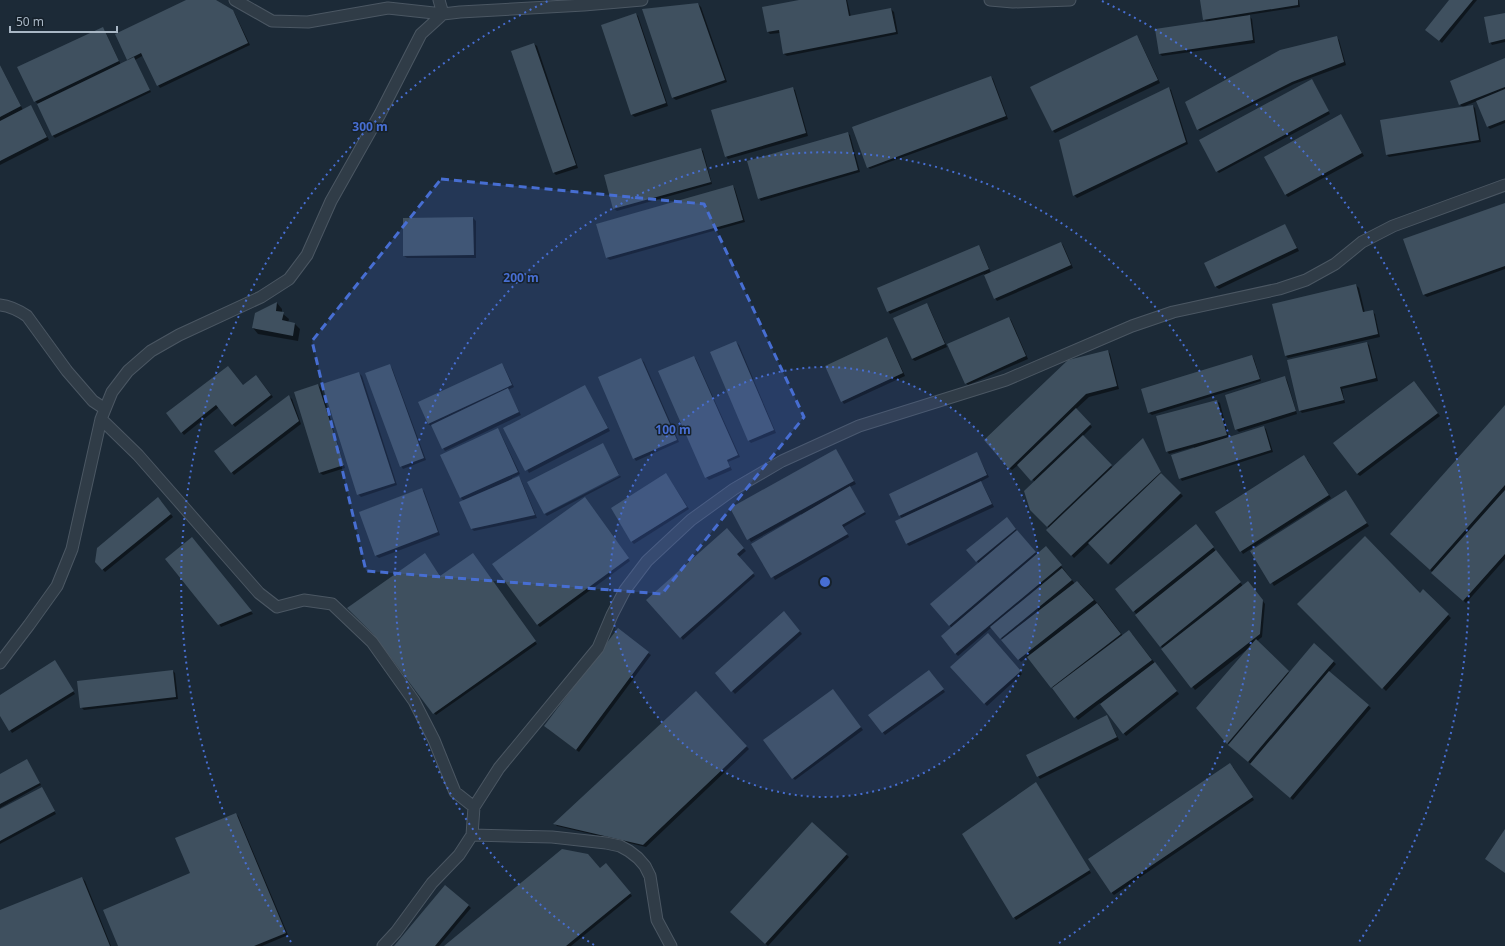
<svg xmlns="http://www.w3.org/2000/svg" width="1505" height="946" viewBox="0 0 1505 946" font-family="'Noto Sans',sans-serif">
<rect width="100%" height="100%" fill="#1c2a37"/>
<!-- shadow -->
<path fill="#0007" d="M188 0H214L233 11 235 14 250 45 160 88 158 85 144 55 135 60 151 92 55 138 53 136 38 104 35 101 103 28 105 31 121 65 130 61 128 59Z
M804 0H847L851 17 891 9 894 12 898 34 787 56 784 54 780 33 770 34 768 32Z
M1201 0H1299L1300 7 1248 15 1252 19 1255 43 1162 56 1160 54 1207 22 1204 19Z
M1451 0H1477L1442 43 1429 32Z
M698 4 701 7 727 82 676 100 673 98 643 10Z
M636 14 638 16 668 106 635 117 632 115 602 25Z
M1505 14V42L1492 45 1490 42Z
M1136 36 1139 39 1160 83 1055 133 1053 131Z
M1336 37 1339 40 1346 65 1294 84 1200 131 1198 129Z
M534 44 537 46 578 168 556 175 554 173 512 51Z
M1505 60V123L1490 129 1488 127 1477 101 1465 106H1473L1475 108 1481 142 1389 157 1386 154 1463 107 1460 105Z
M0 65 23 110 31 106 33 109 49 140 0 165Z
M991 77 993 79 1008 119 870 169 868 167Z
M1314 83 1330 114 1219 173 1217 171Z
M792 88 795 90 808 136 728 159 726 156Z
M1169 88 1171 90 1188 144 1077 198 1074 195 1060 140Z
M1341 116 1364 156 1288 197 1285 194Z
M847 133 850 135 860 172 761 201 759 198Z
M701 149 703 151 712 184 617 211 614 209 605 176Z
M733 186 735 189 745 222 610 260 607 258 598 224Z
M1505 204V269L1427 297 1424 295Z
M473 218 476 221V258H407L404 256V219Z
M1285 225 1299 251 1219 289 1216 287 1205 264Z
M1061 243 1063 245 1073 268 997 301 995 298 984 274 890 314 888 311 979 246 981 249 991 273Z
M1356 285 1359 288 1365 313 1372 311 1375 314 1380 337 1288 358 1286 356Z
M277 303 282 309V313L289 319 288 323 295 324 300 329 298 341 258 334 253 328 256 313Z
M927 304 929 307 947 347 915 361 912 359Z
M1009 318 1011 320 1028 359 968 385 966 383Z
M887 338 889 341 905 376 844 404 842 401Z
M736 342 739 345 776 433 751 443 749 441 712 353Z
M1367 343 1369 345 1378 381 1342 389 1345 403 1302 413 1300 411Z
M1108 351 1110 354 1119 389 1089 397 1076 409 1092 427 1083 436 1113 468 1143 439 1162 475 1183 496 1111 565 1090 543 1074 558 1048 530 1049 528 1031 509 1035 482 1018 465 1012 470 1009 468Z
M1252 356 1254 359 1261 381 1152 415 1149 413Z
M694 357 696 359 740 457 728 462 732 470 709 480 706 477Z
M641 359 644 362 679 442 636 461 634 458Z
M389 365 392 368 426 460 403 469 401 466Z
M502 365 504 367 514 387 508 390 521 415 445 451 443 448 432 426H431L428 424Z
M359 373 362 376 397 485 361 497 358 494Z
M1285 377 1287 380 1297 414 1239 432 1236 429Z
M259 379 273 397 235 427 219 407 184 435 167 413 243 386Z
M318 385 321 388 345 468 323 475 320 473 295 392Z
M1417 385 1440 416 1360 476 1357 474Z
M585 386 610 431 529 473 504 428Z
M289 397 292 399 301 424 234 475 216 451Z
M1217 401 1220 403 1229 438 1264 427 1266 429 1273 452 1182 481 1180 478 1194 449V447L1169 454 1167 451Z
M1505 406V559L1466 603 1391 534Z
M497 429 500 432 520 474 512 478V480L518 477 521 480 537 518 474 531 472 529 464 501 461 498 442 455Z
M603 444 619 474 544 512Z
M836 450 856 484 850 487 866 514 844 527 849 537 775 580 753 544 801 516V514L751 542 731 508Z
M977 454 989 477 980 482 983 485 994 507 909 546 907 544 903 519 900 516 890 495Z
M1307 459 1331 498 1243 554 1241 551Z
M620 476 621 477 547 516 545 514Z
M668 477 689 509 634 544 631 541Z
M421 489 424 491 440 535 379 558 376 556 360 512Z
M1346 492 1369 526 1274 586 1251 551Z
M161 501 173 517 105 572 96 562Z
M587 501 630 561 540 627 537 624Z
M1009 521 1038 555 1049 550 1075 584H1080L1100 606 1123 636 1132 634 1179 694 1126 736 1100 703 1078 720 1028 656 1021 662 992 627 958 656 955 653 952 628 949 625 979 564 977 561Z
M1198 528 1243 586 1250 584 1265 604 1262 637 1257 641 1290 674 1333 661 1336 664 1329 672 1371 708 1293 800 1231 747 1198 708 1249 648 1195 690 1134 611Z
M729 532 746 551 739 557 755 576 683 640 681 637Z
M195 541 253 614 221 627 219 624Z
M427 557 441 577 475 557 537 644 436 715 434 713Z
M1423 590 1451 618 1386 691 1299 604 1420 594Z
M786 615 802 634 735 694 716 673Z
M990 637 1022 674 987 706 951 667Z
M648 653 651 655 579 752 548 729Z
M57 664 75 694 12 733 0 714V696Z
M173 671 175 673 178 699 84 710 81 707Z
M931 673 945 692 885 735 870 716Z
M833 690 863 730 795 780 793 778Z
M696 692 749 749 646 847 557 826 555 824Z
M1107 716 1119 740 1040 779 1038 776Z
M27 760 41 785 0 808V775Z
M1233 767 1254 800 1114 895 1111 892Z
M1038 786 1091 873 1016 920 1014 917Z
M41 788 56 814 0 844V810Z
M235 814 238 816 288 935 262 946H119L191 874Z
M812 823 849 857 768 946 732 912Z
M608 866 632 896 571 946H446L600 869Z
M82 878 85 881 111 946H0V911Z
M468 905 471 908 439 946H395Z"/>
<!-- building -->
<path fill="#3f505f" d="M186 0H216L233 10 248 43 157 86 141 53 127 60 115 34Z
M799 0H846L849 16 891 8 896 32 783 54 779 30 767 32 762 7Z
M1200 0H1298V5L1203 20Z
M1449 0H1473L1439 41 1425 30Z
M698 3 725 80 672 98 642 9Z
M636 13 666 103 631 115 601 25Z
M1505 13V39L1489 43 1484 17Z
M1250 15 1253 40 1159 54 1155 29Z
M103 27 119 61 34 102 17 67Z
M1137 35 1158 80 1052 131 1030 87Z
M1337 36 1344 62 1292 82 1197 130 1185 102 1280 50Z
M534 43 576 165 553 173 511 51Z
M134 57 150 90 52 136 37 104Z
M1505 58V87L1459 105 1450 81Z
M0 65 21 106 0 117Z
M991 76 1006 116 867 168 852 127Z
M1312 79 1329 111 1216 172 1199 140Z
M793 87 806 133 725 157 711 110Z
M1169 87 1186 142 1073 196 1059 140Z
M1505 89V120L1487 127 1476 101Z
M31 105 47 137 0 161V121Z
M1473 105 1479 140 1386 155 1380 120Z
M1341 114 1362 153 1285 195 1264 157Z
M848 132 858 170 758 199 747 161Z
M701 148 711 182 613 209 604 175Z
M733 185 743 220 606 258 596 224Z
M1505 203V266L1423 295 1403 239Z
M473 217 474 255 403 256V218Z
M1285 224 1297 248 1215 287 1204 263Z
M1061 242 1071 265 994 299 984 275Z
M979 245 989 269 887 312 877 288Z
M1356 284 1363 312 1373 310 1378 334 1285 356 1272 304Z
M277 302 276 311 284 312 282 320 295 323 293 336 252 328 255 313Z
M927 303 945 344 912 359 893 318Z
M1009 317 1026 356 965 384 947 344Z
M887 337 903 373 841 402 825 366Z
M736 341 774 430 748 441 710 352Z
M1367 342 1376 378 1340 387 1344 400 1299 411 1287 360Z
M1108 350 1117 386 1086 394 1009 469 984 440 1068 360Z
M1252 355 1260 379 1148 413 1141 389Z
M694 356 738 455 727 460 730 467 705 478 658 371Z
M641 358 677 440 633 459 598 377Z
M502 363 512 385 428 424 418 402Z
M390 364 424 458 400 467 365 373Z
M228 366 243 385 256 375 271 395 232 425 216 405 181 433 166 413Z
M359 372 395 483 357 495 322 384Z
M1285 376 1296 411 1235 430 1225 395Z
M1414 381 1438 413 1357 474 1333 443Z
M318 384 344 465 319 473 294 392Z
M585 385 608 428 525 471 503 428Z
M508 388 519 412 442 449 431 425Z
M289 395 299 421 231 473 214 451Z
M1217 400 1227 435 1166 452 1156 416Z
M1505 405V485L1430 570 1390 534Z
M1076 408 1091 424 1031 481 1017 465Z
M1264 426 1271 450 1179 479 1171 455Z
M498 428 518 472 460 498 440 455Z
M1083 435 1112 465 1047 527 1030 510 1024 491Z
M1143 438 1161 472 1071 556 1046 530Z
M603 443 619 475 544 514 527 482Z
M836 449 854 481 747 540 730 508Z
M977 452 987 475 899 516 889 494Z
M1304 455 1329 495 1240 552 1215 512Z
M666 473 687 507 631 542 611 508Z
M1161 473 1181 493 1108 564 1088 543Z
M519 476 535 515 471 529 459 502Z
M981 481 992 504 906 544 895 521Z
M850 486 865 512 842 525 848 534 771 578 751 544Z
M422 488 438 532 375 556 359 512Z
M1346 490 1367 523 1270 584 1250 551Z
M1505 490V554L1463 601 1431 573Z
M158 497 171 514 102 570 95 562 97 548Z
M585 497 629 558 537 625 492 564Z
M1007 517 1016 529 976 562 966 550Z
M1196 524 1214 547 1133 612 1115 589Z
M727 528 744 548 737 554 754 573 680 638 646 600Z
M1017 530 1036 552 949 626 930 604Z
M1365 536 1420 593 1423 589 1449 614 1382 689 1297 604Z
M192 537 252 611 218 625 165 559Z
M1046 546 1062 565 955 654 941 636Z
M1216 550 1241 582 1160 647 1135 615Z
M425 553 440 576 473 553 536 641 433 714 373 634 347 608Z
M1062 568 1072 580 1000 639 990 627Z
M1077 581 1094 600 1018 660 1001 640Z
M1248 581 1263 600 1260 634 1191 688 1161 649Z
M1097 603 1121 634 1051 688 1027 657Z
M784 611 800 631 731 692 715 673Z
M618 628 649 652 576 750 544 726Z
M1129 630 1152 660 1074 718 1052 688Z
M988 633 1021 671 984 704 950 667Z
M1256 639 1289 671 1227 744 1196 708Z
M1314 643 1334 661 1248 762 1228 745Z
M55 660 74 691 9 731 0 716V695Z
M1155 662 1177 691 1123 734 1100 704Z
M173 670 176 697 80 708 77 681Z
M929 670 944 689 882 733 868 715Z
M1329 671 1369 705 1290 798 1250 764Z
M833 689 861 727 792 779 763 740Z
M696 691 747 746 643 845 553 824Z
M1107 715 1117 737 1037 777 1026 755Z
M27 759 40 783 0 804V774Z
M1230 763 1253 797 1111 893 1088 859Z
M1036 782 1090 870 1013 918 962 834Z
M42 787 55 811 0 841V809Z
M236 813 286 933 254 946H118L103 910 190 873 175 838Z
M812 822 847 854 765 944 730 912Z
M1505 829V873L1485 859Z
M562 849 588 854 600 868 606 863 631 893 566 946H444Z
M82 877 110 946H0V910Z
M445 885 469 905 435 946H394Z"/>
<g fill="none" stroke-linecap="round" stroke-linejoin="round">
<!-- street casing -->
<g stroke="#4b5763" stroke-width="13">
<path id="street" d="M235 0 272 21 308 22 388 8 443 14 439 0
M990 0 1013 2 1070 0
M0 305C10 306 18 310 27 316L67 371 93 401 105 409
M101 419 138 455 259 593 277 607 304 600 332 604 372 642 414 701 434 740 455 792 474 807
M0 663 29 625 57 586 72 549 101 419 112 392 128 371 151 351 179 335 261 297 289 279 307 255 331 201 380 114 421 34 443 14 460 12 584 5 642 0
M472 835 552 837 606 843 620 846 629 851 638 858 645 866 650 876 657 920 671 946
M383 946 396 932 432 883 459 855 472 835 474 807 499 768 598 648 612 615 625 590 647 561 691 520 734 489 782 461 859 426 1006 380 1132 326 1173 312 1279 289 1306 280 1335 264 1362 242 1393 226 1505 185"/>
</g>
<!-- street -->
<use href="#street" stroke="#303c47" stroke-width="11"/>
</g>
<!-- marked area -->
<path fill="#476ed2" fill-opacity="0.2" stroke="#476ed2" stroke-width="3" stroke-dasharray="8 5" stroke-linejoin="round" d="M441 179 704 204 804 417 662 594 366 571 312 341Z"/>
<!-- distance rings -->
<circle cx="825" cy="582" r="215" fill="#476ed2" fill-opacity=".12"/>
<g fill="none" stroke="#476ed2" stroke-width="2" stroke-dasharray="2 4">
<circle cx="825" cy="582" r="215"/>
<path d="M594 945A430 430 0 1 1 1056 945"/>
<path d="M291 942A644 644 0 0 1 548 1M1102 1A644 644 0 0 1 1359 942"/>
</g>
<circle cx="825" cy="582" r="6" fill="#476ed2" stroke="#16212b" stroke-width="2"/>
<g font-size="12" text-anchor="middle" font-weight="bold" fill="#476ed2" stroke="#16212b" stroke-width="3" stroke-linejoin="round" paint-order="stroke">
<text x="370" y="131">300 m</text>
<text x="521" y="282">200 m</text>
<text x="673" y="434">100 m</text>
</g>
<!-- scale -->
<path d="M10 26v6h107v-6" fill="none" stroke="#a9b7c5" stroke-width="2"/>
<text x="16" y="26" font-size="12" fill="#a9b7c5" stroke="#16212b" stroke-width="3" paint-order="stroke">50 m</text>
</svg>
